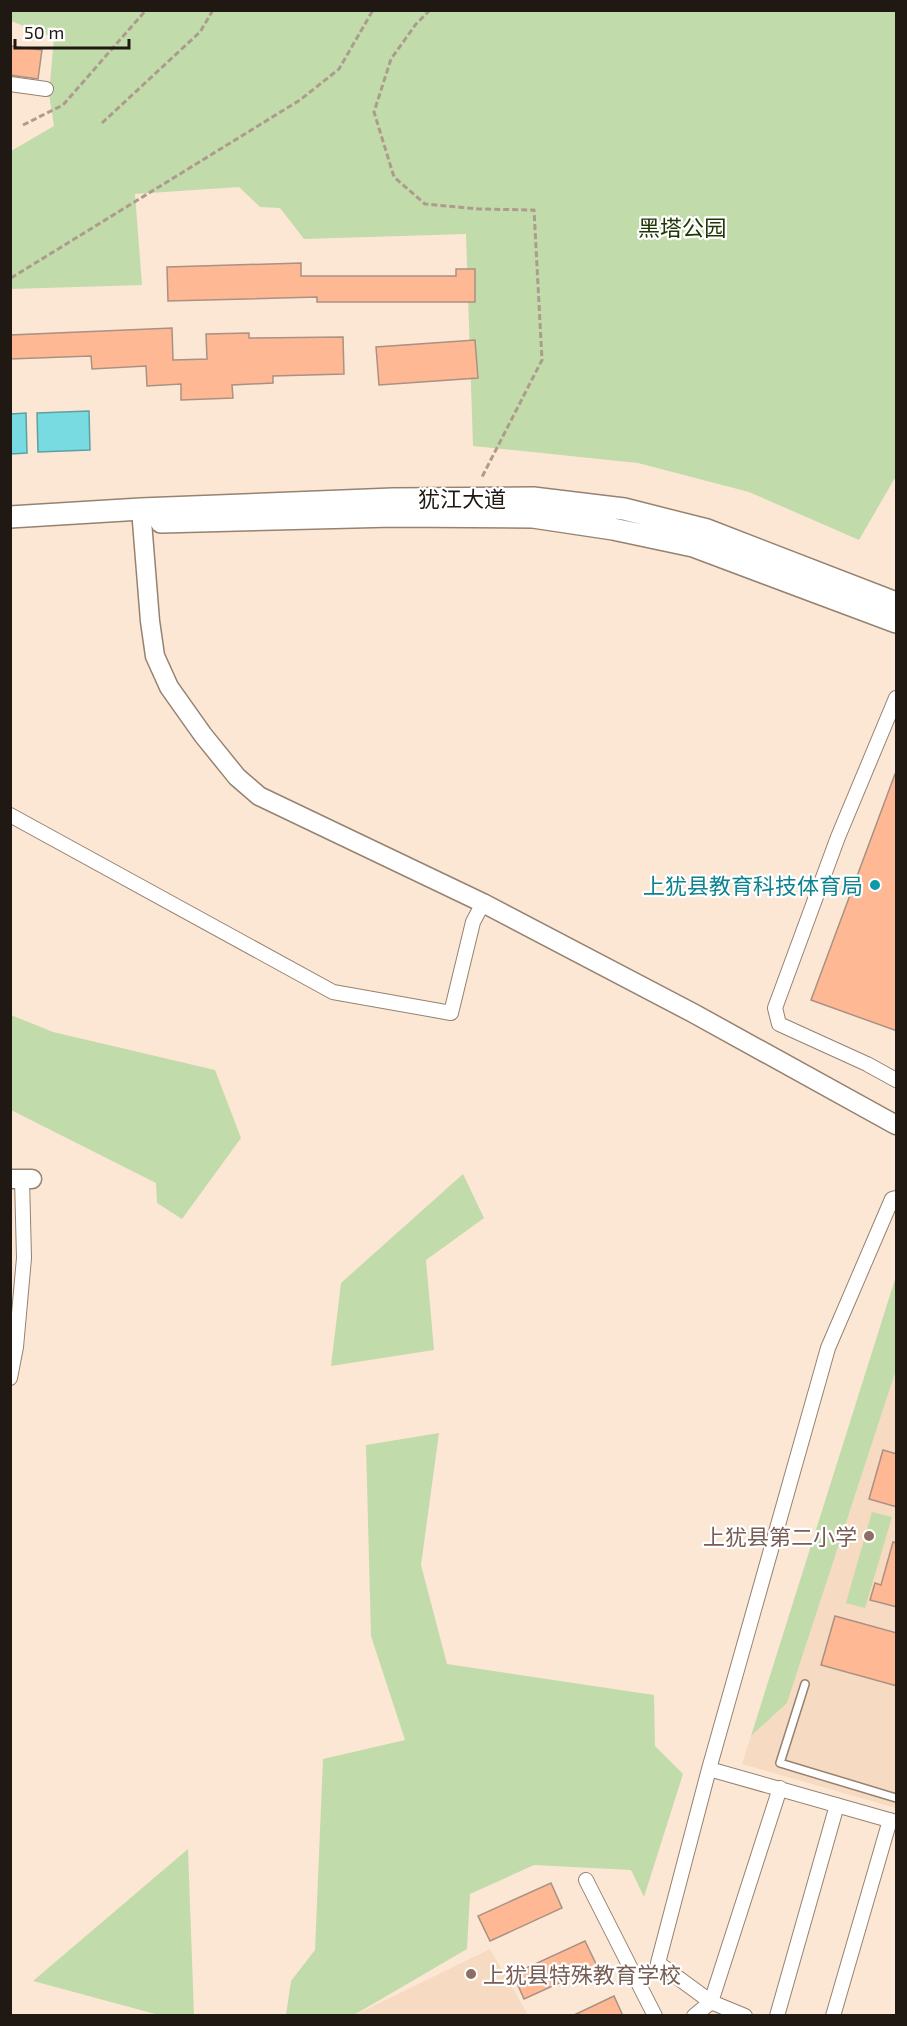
<svg xmlns="http://www.w3.org/2000/svg" width="907" height="2026" viewBox="0 0 907 2026" font-family="'Exo 2','Noto Sans SC',sans-serif">
<rect width="100%" height="100%" fill="#fce7d4"/>
<!-- built -->
<path fill="#f6dac2" d="M896 1370V1808L742 1764 751 1736 787 1703Z
M490 1949 528 2015 353 2016Z"/>
<!-- green -->
<path fill="#c2dbaa" d="M10 11H894L896 13V476L859 540 749 492 638 463 473 446 466 234 304 239 280 208 260 207 239 187 135 194 142 285 11 289V151L54 126 49 94 54 38 11 21Z
M11 1015 53 1032 215 1070 241 1138 182 1219 157 1203 156 1183 11 1110Z
M463 1174 484 1218 426 1260 434 1350 331 1366 341 1283Z
M896 1276V1370L787 1703 751 1736Z
M439 1433 421 1565 447 1664 654 1695 655 1746 683 1774 644 1897 631 1870 534 1865 470 1894 467 1949 354 2015H286L291 1981 315 1950 323 1759 405 1740 371 1636 366 1445Z
M872 1512 892 1517 865 1608 846 1603Z
M188 1849 194 2015H159L33 1981Z"/>
<!-- water -->
<path fill="#77dbe1" stroke="#5da0a3" stroke-width="1.5" d="M89 411 90 450 38 452 37 413Z
M26 413 27 453 11 454V414Z"/>
<!-- building -->
<path fill="#feb894" stroke="#a99184" stroke-width="1.5" d="M10 46 42 50 38 79 10 75Z
M301 263V276H456V269H475V302H317V297L168 301 167 267Z
M172 328 173 360 207 359 206 334 249 333V338L343 337 344 374 273 376V383L232 385 233 398 181 400V384L147 386 146 366 92 369 91 356 10 359V335Z
M475 340 478 378 379 385 376 347Z
M895 774H897V1031L811 1000Z
M883 1450 897 1454V1507L869 1499Z
M893 1542 897 1543V1607L870 1600 875 1583 881 1585Z
M835 1616 897 1633V1686L821 1665Z
M551 1883 562 1908 490 1941 478 1916Z
M585 1941 597 1966 524 1999 513 1974Z
M614 1996 623 2016H572Z"/>
<g fill="none" stroke-linecap="round" stroke-linejoin="round">
<!-- lane casing -->
<g stroke="#968271" stroke-width="10">
<path id="lane" d="M805 1684 780 1763 896 1798"/>
</g>
<!-- street casing -->
<g stroke="#968271" stroke-width="16">
<path id="street" d="M10 84 46 89
M896 698 838 837 775 1008 779 1024 867 1064 896 1080
M10 815 333 992 451 1013 473 922 483 903
M10 1378 16 1347 24 1258 22 1179
M709 1769 896 1822
M780 1788 711 2002 658 1963 709 1769 828 1348 892 1199 896 1198
M586 1880 655 2016
M694 2016 711 2002 745 2016
M777 2016 837 1805
M833 2016 890 1820"/>
</g>
<!-- secondary casing -->
<g stroke="#968271" stroke-width="21">
<path id="secondary" d="M141 509 150 621 155 656 169 687 203 735 237 777 259 796 483 903 693 1013 896 1125
M10 1179H32"/>
</g>
<!-- primary casing -->
<g stroke="#968271" stroke-width="24">
<path id="primary" d="M10 517 141 509 393 499 533 498 624 509 707 530 896 603
M161 522 393 516 533 517 613 529 693 546 896 622"/>
</g>
<!-- path -->
<path stroke="#ad9c8e" stroke-width="3" stroke-dasharray="6 3" stroke-linecap="butt" d="M430 10 416 24 391 59 374 112 394 177 425 204 479 209 534 210 542 360 482 477
M102 123 200 32 213 10
M23 125 63 105 146 10
M11 278 300 100 339 69 373 10"/>
<!-- lane -->
<use href="#lane" stroke="#fff" stroke-width="7"/>
<!-- street -->
<use href="#street" stroke="#fff" stroke-width="14"/>
<!-- secondary -->
<use href="#secondary" stroke="#fff" stroke-width="18"/>
<!-- primary -->
<use href="#primary" stroke="#fff" stroke-width="21"/>
</g>
<!-- markers -->
<circle fill="#0f9aa8" stroke="#fff" stroke-width="2" cx="875" cy="885" r="6"/>
<g fill="#8d6e63" stroke="#fff" stroke-width="2">
<circle cx="869" cy="1536" r="6"/>
<circle cx="471" cy="1974" r="6"/>
</g>
<g text-anchor="middle" dominant-baseline="central" stroke-width="4.5" stroke-linejoin="round" paint-order="stroke">
<!-- park labels -->
<g font-size="22" fill="#213505" stroke="#fff">
<text x="682" y="227">黑塔公园</text>
</g>
<!-- street labels -->
<g font-size="22" fill="#201812" stroke="#fff">
<text x="462" y="498">犹江大道</text>
</g>
<!-- culture labels -->
<g font-size="22" fill="#0d838f" stroke="#fff" text-anchor="end">
<text x="863" y="885">上犹县教育科技体育局</text>
</g>
<!-- education labels -->
<g font-size="22" fill="#785e54" stroke="#fff" text-anchor="end">
<text x="857" y="1536">上犹县第二小学</text>
<text x="483" y="1974" text-anchor="start">上犹县特殊教育学校</text>
</g>
</g>
<!-- border -->
<rect width="907" height="2026" fill="none" stroke="#201812" stroke-width="24"/>
<!-- scale -->
<path d="M15 39v9h114v-9" fill="none" stroke="#201812" stroke-width="3"/>
<text x="24" y="39" font-size="18" fill="#201812" stroke="#ffffff" stroke-width="4.5" paint-order="stroke">50 m</text>
</svg>
